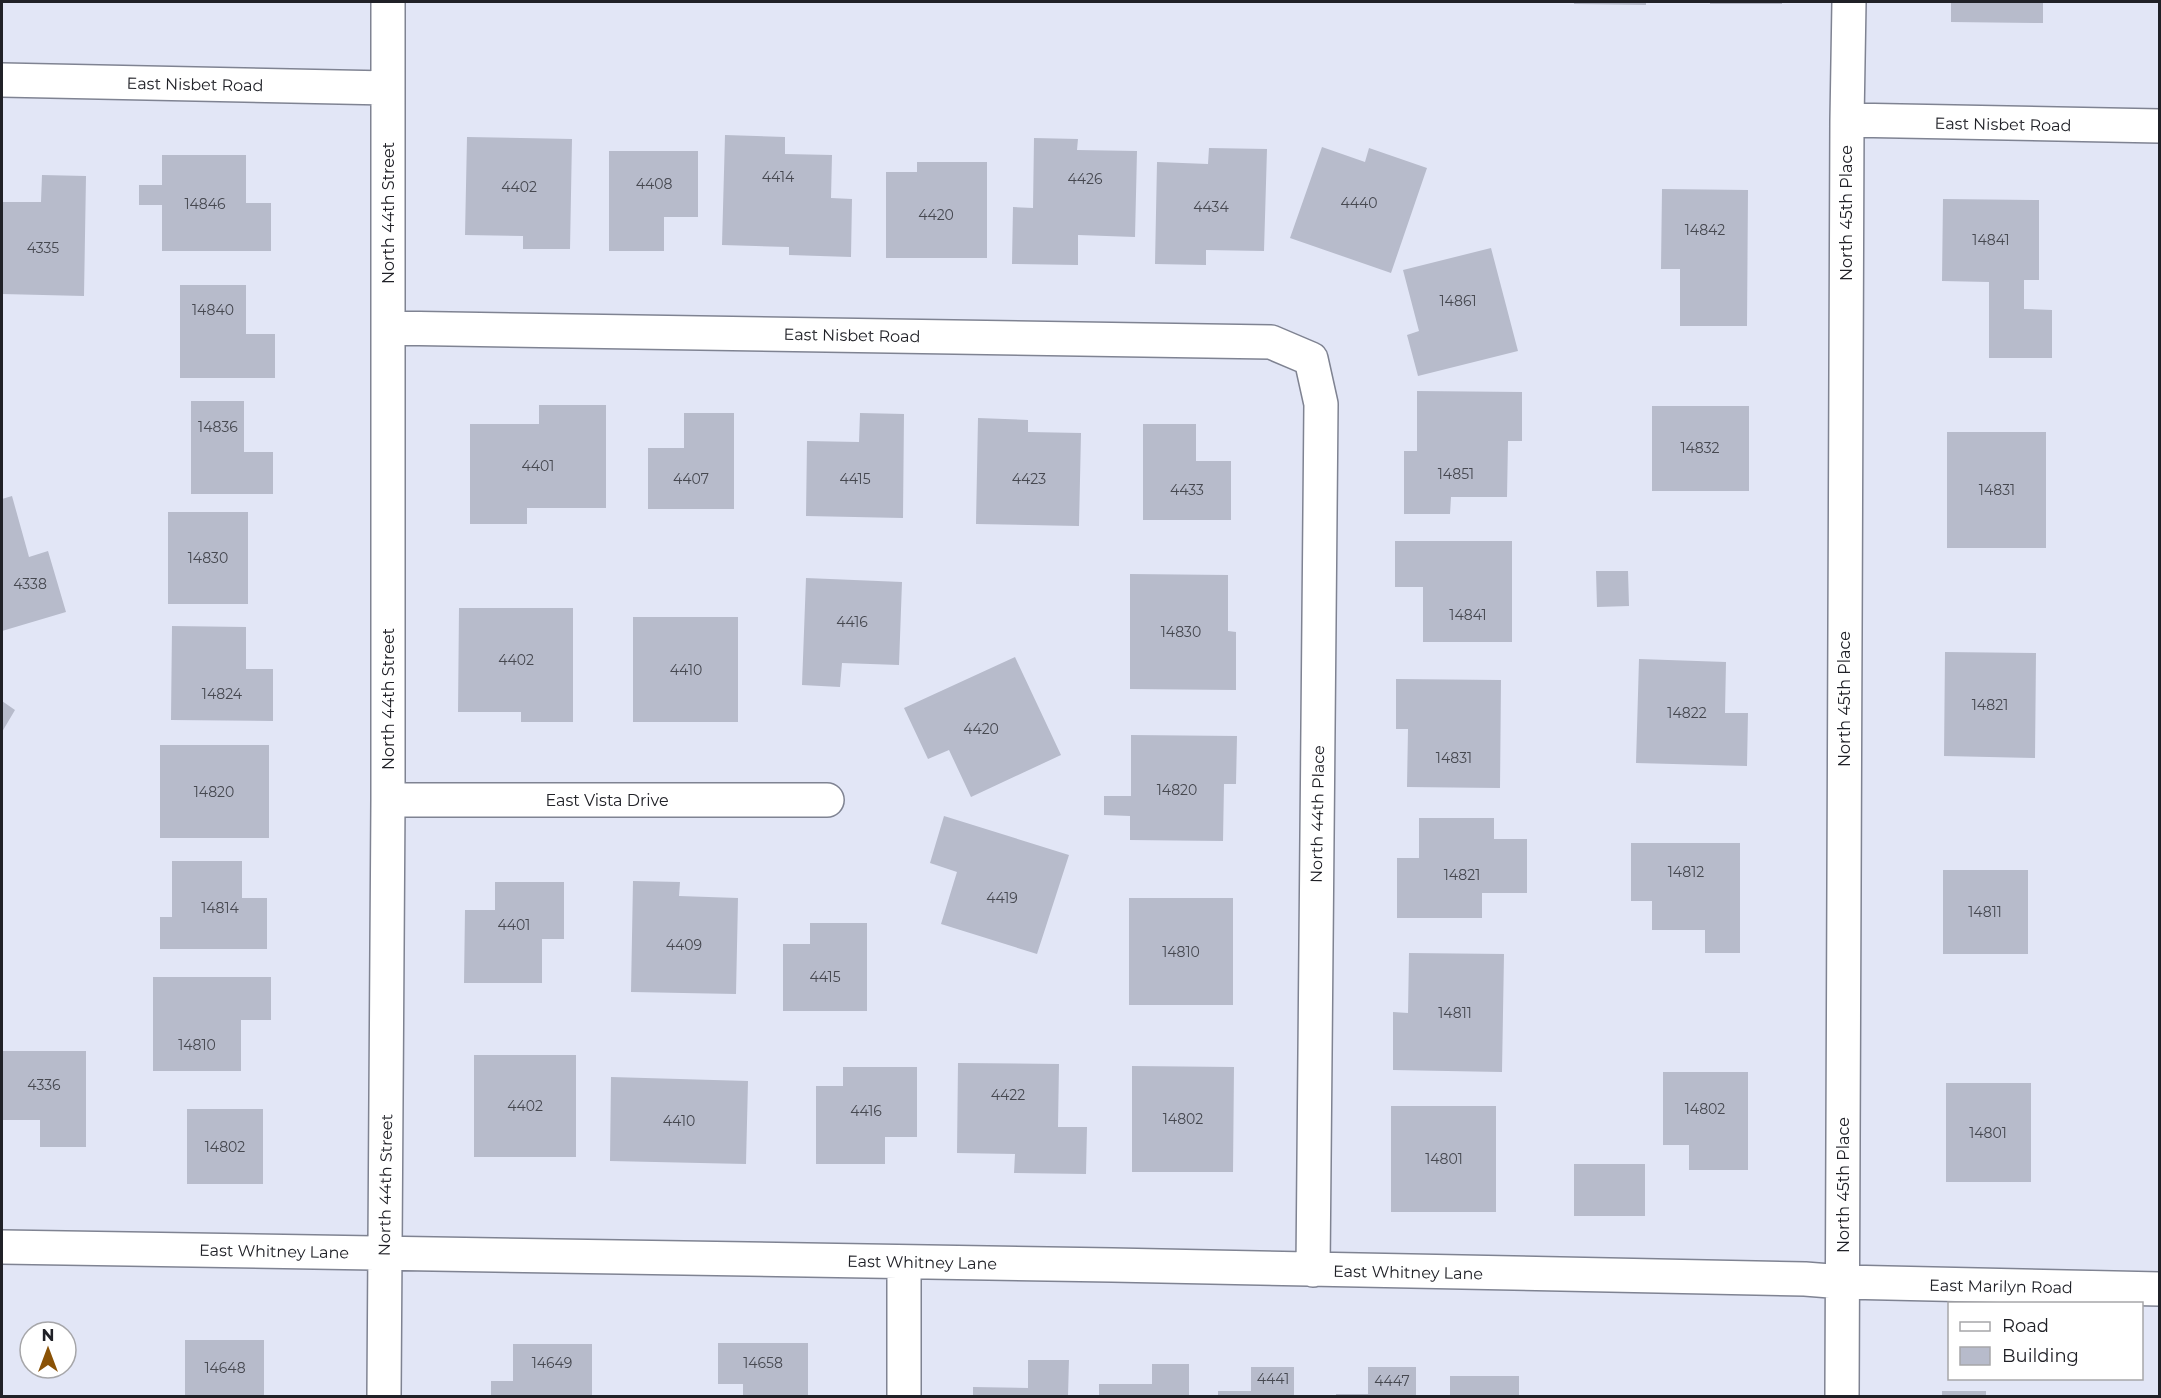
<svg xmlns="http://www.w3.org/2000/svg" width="2161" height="1398" font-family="Montserrat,sans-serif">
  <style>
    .building { fill: #b7bbcb }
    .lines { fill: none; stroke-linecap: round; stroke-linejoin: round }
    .minor-casing { stroke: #7f8392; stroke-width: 36 }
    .minor { stroke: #fff; stroke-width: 33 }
    .labels { text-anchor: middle; stroke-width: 4.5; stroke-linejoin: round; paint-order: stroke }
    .number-label { font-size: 14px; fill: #464850 }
    .street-label { font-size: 16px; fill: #202127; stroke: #fff }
  </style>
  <rect width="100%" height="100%" fill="#e2e6f6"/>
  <path class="building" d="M1574 2H1646V5L1574 4Z
    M1710 2H1782V4H1710Z
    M1951 2H2043V23L1951 22Z
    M725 135 785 137V154L832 155 831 198 852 199 851 257 789 255V247L722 245Z
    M467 137 572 139 570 249H523V236L465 235Z
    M1034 138 1078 139 1077 150 1137 151 1135 237 1078 235V265L1012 264 1013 207 1033 208Z
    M1322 147 1365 162 1369 148 1427 168 1391 273 1290 238Z
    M1209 148 1267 149 1264 251 1206 250V265L1155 264 1157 162 1208 164Z
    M609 151H698V217H664V251H609Z
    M162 155H246V203H271V251H162V205H139V185H162Z
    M917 162H987V258H886V172H917Z
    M42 175 86 176 84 296 2 294V202H41Z
    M1662 189 1748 190 1747 326H1680V269H1661Z
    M1943 199 2039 200V280H2024V309L2052 310V358H1989V282L1942 281Z
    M1491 248 1518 351 1418 376 1407 335 1419 331 1403 270Z
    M180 285H246V334H275V378H180Z
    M1417 391 1522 392V441H1508L1507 497H1451L1450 514H1404V451H1417Z
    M191 401H244V452H273V494H191Z
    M539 405H606V508H527V524H470V424H539Z
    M1652 406H1749V491H1652Z
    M684 413H734V509H648V448H684Z
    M860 413 904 414 903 518 806 516 807 441 859 442Z
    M978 418 1028 420V432L1081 433 1079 526 976 524Z
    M1143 424H1196V461H1231V520H1143Z
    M1947 432H2046V548H1947Z
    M12 496 29 557 48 551 66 612 2 631V499Z
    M168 512H248V604H168Z
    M1395 541H1512V642H1423V587H1395Z
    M1596 571H1628L1629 606 1597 607Z
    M1130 574 1228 575V631L1236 632V690L1130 689Z
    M806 578 902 582 899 665 842 663 840 687 802 685Z
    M459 608H573V722H521V712H458Z
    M633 617H738V722H633Z
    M172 626 246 627V669H273V721L171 720Z
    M1945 652 2036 653 2035 758 1944 756Z
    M1015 657 1061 755 971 797 949 750 928 759 904 708Z
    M1639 659 1726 662 1725 713H1748L1747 766 1636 763Z
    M1396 679 1501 680 1500 788 1407 787 1408 729H1396Z
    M2 701 15 710 2 732Z
    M1131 735 1237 736 1236 784H1224L1223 841 1130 840V816L1104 815V796H1131Z
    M160 745H269V838H160Z
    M944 816 1069 855 1037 954 941 924 957 872 930 863Z
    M1419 818H1494V839H1527V893H1482V918H1397V858H1419Z
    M1631 843H1740V953H1705V930H1652V901H1631Z
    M172 861H242V898H267V949H160V917H172Z
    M1943 870H2028V954H1943Z
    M633 881 680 882 679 896 738 898 736 994 631 992Z
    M495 882H564V939H542V983H464L465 910H495Z
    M1129 898H1233V1005H1129Z
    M810 923H867V1011H783V944H810Z
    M1409 953 1504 954 1502 1072 1393 1070V1012L1408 1013Z
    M153 977H271V1020H241V1071H153Z
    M2 1051H86V1147H40V1120H2Z
    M474 1055H576V1157H474Z
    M958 1063 1059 1064 1058 1127H1087L1086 1174 1014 1173 1015 1154 957 1153Z
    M1132 1066 1234 1067 1233 1172H1132Z
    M843 1067H917V1137H885V1164H816V1086H843Z
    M1663 1072H1748V1170H1689V1145H1663Z
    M611 1077 748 1081 746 1164 610 1161Z
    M1946 1083H2031V1182H1946Z
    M1391 1106H1496V1212H1391Z
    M187 1109H263V1184H187Z
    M1574 1164H1645V1216H1574Z
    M185 1340H264V1396H185Z
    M718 1343H808V1396H743V1384H718Z
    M513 1344H592V1396H491V1381H513Z
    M1028 1360H1069L1068 1396H973V1387L1028 1388Z
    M1152 1364H1189V1396H1099V1384H1152Z
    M1251 1367H1294V1396H1218V1391H1251Z
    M1368 1367H1416V1396H1336V1394H1368Z
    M1450 1376H1519V1396H1450Z
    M1942 1391H1986V1396H1942Z"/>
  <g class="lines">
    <g class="minor-casing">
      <path id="minor" d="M2 80 388 88
        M1847 120 2160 126
        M389 328 1271 342 1311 359 1321 404 1313 1270
        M388 800H827
        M2 1247 1112 1265 1805 1279 1843 1282 2160 1289
        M904 1262V1396
        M384 1396 388 800V2
        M1842 1396 1847 120 1849 2"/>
    </g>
    <use href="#minor" class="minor"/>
  </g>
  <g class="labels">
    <g class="number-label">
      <text x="778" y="182">4414</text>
      <text x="1085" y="184">4426</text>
      <text x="654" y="189">4408</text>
      <text x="519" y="192">4402</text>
      <text x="1359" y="208">4440</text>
      <text x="205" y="209">14846</text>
      <text x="1211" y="212">4434</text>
      <text x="936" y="220">4420</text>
      <text x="1705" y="235">14842</text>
      <text x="1991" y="245">14841</text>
      <text x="43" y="253">4335</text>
      <text x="1458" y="306">14861</text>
      <text x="213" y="315">14840</text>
      <text x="218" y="432">14836</text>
      <text x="1700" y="453">14832</text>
      <text x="538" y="471">4401</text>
      <text x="1456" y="479">14851</text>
      <text x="691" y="484">4407</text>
      <text x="855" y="484">4415</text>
      <text x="1029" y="484">4423</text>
      <text x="1187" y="495">4433</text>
      <text x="1997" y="495">14831</text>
      <text x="208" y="563">14830</text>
      <text x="30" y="589">4338</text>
      <text x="1468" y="620">14841</text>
      <text x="852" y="627">4416</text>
      <text x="1181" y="637">14830</text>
      <text x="516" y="665">4402</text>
      <text x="686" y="675">4410</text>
      <text x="222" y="699">14824</text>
      <text x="1990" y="710">14821</text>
      <text x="1687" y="718">14822</text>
      <text x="981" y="734">4420</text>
      <text x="1454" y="763">14831</text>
      <text x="1177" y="795">14820</text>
      <text x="214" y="797">14820</text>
      <text x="1686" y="877">14812</text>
      <text x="1462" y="880">14821</text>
      <text x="1002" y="903">4419</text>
      <text x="220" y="913">14814</text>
      <text x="1985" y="917">14811</text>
      <text x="514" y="930">4401</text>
      <text x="684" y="950">4409</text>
      <text x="1181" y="957">14810</text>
      <text x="825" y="982">4415</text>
      <text x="1455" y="1018">14811</text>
      <text x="197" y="1050">14810</text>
      <text x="44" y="1090">4336</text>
      <text x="1008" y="1100">4422</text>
      <text x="525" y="1111">4402</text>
      <text x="1705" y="1114">14802</text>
      <text x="866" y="1116">4416</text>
      <text x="1183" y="1124">14802</text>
      <text x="679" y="1126">4410</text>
      <text x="1988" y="1138">14801</text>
      <text x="225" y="1152">14802</text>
      <text x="1444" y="1164">14801</text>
      <text x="552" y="1368">14649</text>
      <text x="763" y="1368">14658</text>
      <text x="225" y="1373">14648</text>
      <text x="1273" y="1384">4441</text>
      <text x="1392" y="1386">4447</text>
    </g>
    <g class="street-label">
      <text transform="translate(195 84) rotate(1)" y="6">East Nisbet Road</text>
      <text transform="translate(2003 124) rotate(1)" y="6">East Nisbet Road</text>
      <text transform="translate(388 213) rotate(-90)" y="6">North 44th Street</text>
      <text transform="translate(1846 213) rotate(-90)" y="6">North 45th Place</text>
      <text transform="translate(852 335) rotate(1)" y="6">East Nisbet Road</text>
      <text transform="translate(388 699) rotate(-90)" y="6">North 44th Street</text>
      <text transform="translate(1844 699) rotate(-90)" y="6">North 45th Place</text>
      <text x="607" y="806">East Vista Drive</text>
      <text transform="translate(1317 814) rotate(-89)" y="6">North 44th Place</text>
      <text transform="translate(385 1185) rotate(-89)" y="6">North 44th Street</text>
      <text transform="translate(1843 1185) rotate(-90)" y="6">North 45th Place</text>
      <text transform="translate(274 1251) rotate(1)" y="6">East Whitney Lane</text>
      <text transform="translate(922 1262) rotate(1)" y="6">East Whitney Lane</text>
      <text transform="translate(1408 1272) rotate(1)" y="6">East Whitney Lane</text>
      <text transform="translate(2001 1286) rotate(1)" y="6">East Marilyn Road</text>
    </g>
  </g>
  <rect width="2161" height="1398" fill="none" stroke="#202127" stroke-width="6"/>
  <rect x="1948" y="1302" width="195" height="78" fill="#ffffff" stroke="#a6a6a9" stroke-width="1.5"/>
  <rect x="1960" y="1322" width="30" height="9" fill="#ffffff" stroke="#a6a6a9" stroke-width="1.5"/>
  <text x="2002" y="1332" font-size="18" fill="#202127">Road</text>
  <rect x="1960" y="1347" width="30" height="18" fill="#b7bbcb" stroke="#a6a6a9" stroke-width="1.5"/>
  <text x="2002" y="1362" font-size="18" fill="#202127">Building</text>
  <g transform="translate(48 1350)"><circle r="28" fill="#ffffff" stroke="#a6a6a9" stroke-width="1.5"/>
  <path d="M0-4.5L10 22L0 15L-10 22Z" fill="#8a5206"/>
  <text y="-9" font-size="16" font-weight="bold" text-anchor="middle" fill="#202127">N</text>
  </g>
</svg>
